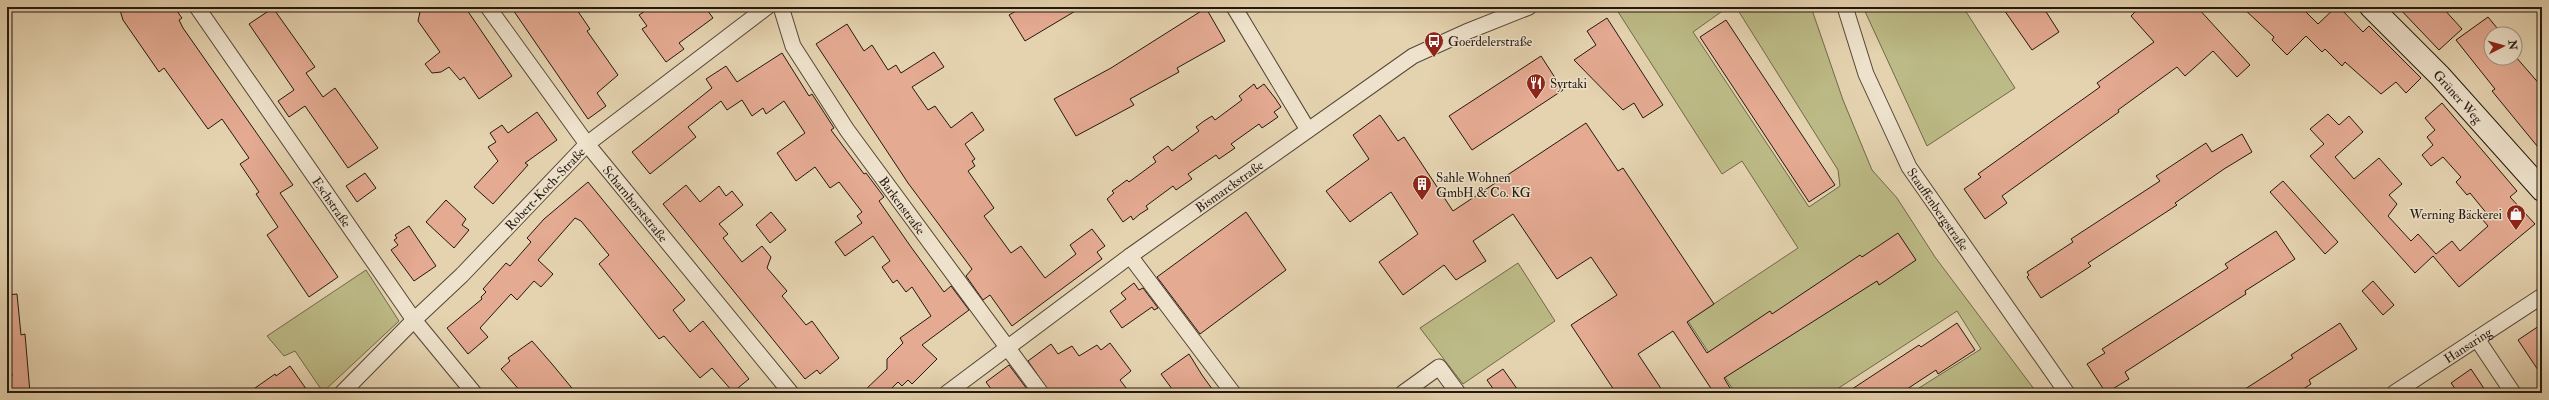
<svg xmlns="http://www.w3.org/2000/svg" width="2549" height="400" font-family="'IM FELL Double Pica',serif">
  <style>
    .green { fill: #bcba86; stroke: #70694a }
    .building { fill: #e4aa92; stroke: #24180f }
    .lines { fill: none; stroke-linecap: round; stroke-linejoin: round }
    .street-casing { stroke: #544737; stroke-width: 17 }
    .secondary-casing { stroke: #24180f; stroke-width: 24 }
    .street { stroke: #eee2cc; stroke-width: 15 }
    .secondary { stroke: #eee2cc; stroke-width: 22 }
    .labels { text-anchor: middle; stroke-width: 3; stroke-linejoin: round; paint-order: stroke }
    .poi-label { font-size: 13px; fill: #24180f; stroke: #eee2cc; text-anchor: start }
    .street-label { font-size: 13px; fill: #24180f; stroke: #eee2cc }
  </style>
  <rect width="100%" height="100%" fill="#e5d3b0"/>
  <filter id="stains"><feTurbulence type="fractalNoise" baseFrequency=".005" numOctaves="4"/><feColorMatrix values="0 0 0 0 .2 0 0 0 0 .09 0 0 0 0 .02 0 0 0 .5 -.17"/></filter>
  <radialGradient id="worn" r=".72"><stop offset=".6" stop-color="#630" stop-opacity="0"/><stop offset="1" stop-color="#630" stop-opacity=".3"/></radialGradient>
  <path class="green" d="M1615 7H1728L1693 32 1809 207 1840 186 1838 170 1736 7H1811L1843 100 1872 170 1897 198 1935 257 2037 393H1911L1981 349 1957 311 1831 393H1725L1732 388 1688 321 1798 248 1742 161 1722 174Z
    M1863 7H1963L2015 88 1927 146Z
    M1518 263 1555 321 1463 384 1420 328Z
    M366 270 399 321 323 392 295 351 284 356 267 336Z"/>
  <path class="building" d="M119 7H174L182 18 179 20 183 28 293 185 280 193 338 277 309 297 267 235 278 227 256 194 259 192 240 164 249 158 222 119 208 129 164 68 159 72 123 20Z
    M421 7H465L512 76 479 99 464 77 460 80 449 67 441 72 432 73 425 64 440 52 418 21Z
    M511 7H575L590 29 587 31 618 75 597 93 606 106 588 119Z
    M651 7H705L713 18 679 43 684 49 666 62 642 29 647 26 639 15Z
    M1023 7H1082L1025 41 1009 15Z
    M2002 7H2043L2059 32 2032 50Z
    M2140 7H2197L2250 65 2237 77 2213 51 2185 76 2177 67 2118 110 2119 112 2002 196 2007 203 1985 219 1964 189 1981 177 1978 174 2100 87 2097 83 2154 42 2131 16Z
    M2242 7H2301L2318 24 2336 7H2339L2363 32 2369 26 2421 78 2406 93 2396 82 2381 94 2345 62 2342 66 2325 49 2322 52 2306 36 2287 55 2272 40 2274 37Z
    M2398 7H2442L2462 29 2439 50Z
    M273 8 315 67 306 73 323 97 335 88 378 148 348 168 305 106 289 117 278 101 294 90 249 24Z
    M1206 8 1225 41 1177 68 1179 72 1130 99 1134 105 1076 136 1054 99 1111 68Z
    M2488 17 2502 34H2491V58H2515V56L2542 87V152L2492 91 2495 89 2456 40Z
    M1607 18 1663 105 1643 118 1634 103 1623 110 1574 60 1596 45 1587 31Z
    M1726 20 1835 185 1809 202 1700 37Z
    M847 24 864 51 872 45 888 70 896 65 901 73 934 52 944 67 912 87 928 110 935 106 951 128 972 112 984 130 965 144 975 159 972 161 975 166 968 171 994 208 984 216 1011 253 1021 246 1045 278 1076 254 1070 245 1092 229 1105 246 1097 252 1102 259 1012 326 990 295 983 300 966 276 972 269 908 183 816 44Z
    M782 53 809 96 812 94 834 128 831 130 864 174 866 173 884 197 879 201 911 247 944 292 951 286 969 310 922 345 937 359 912 384 908 380 902 386 898 382 887 393H862L887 369V359L903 343 900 338 931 316 912 287 906 292 897 280 893 283 882 267 890 261 873 236 845 256 835 242 862 223 857 216 862 212 839 182 830 188 815 167 796 181 777 153 805 133 784 101 766 114 763 108 752 116 742 100 727 110 721 101 688 127 696 137 650 174 632 152 712 88 706 79 726 66 737 82Z
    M1541 56 1563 90 1472 150 1449 116Z
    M1254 84 1257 89 1264 84 1275 98 1281 107 1274 112 1278 117 1262 128 1259 124 1231 144 1235 148 1219 159 1216 155 1188 174 1192 179 1176 190 1173 186 1146 206 1148 209 1140 214 1133 220 1131 216 1123 222 1107 199 1114 193 1112 191 1127 180 1129 182 1156 162 1153 157 1168 146 1172 151 1199 131 1196 127 1204 121 1212 116 1215 120 1242 100 1239 96Z
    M2442 103 2517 191 2510 197 2535 224 2459 287 2433 256 2415 273 2310 156 2324 144 2310 129 2328 114 2339 125 2349 116 2363 132 2335 157 2354 179 2379 158 2402 184 2389 195 2397 204 2388 216 2411 241 2418 234 2436 254 2452 241 2460 251 2488 226 2482 219 2488 215 2470 193 2467 195 2456 182 2461 177 2443 157 2431 166 2422 155 2433 145 2427 137 2435 130 2425 118Z
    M537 112 557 140 525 163 528 165 493 204 474 187 498 161 488 147 496 142 490 133 502 125 508 133Z
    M1380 115 1398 141 1404 137 1453 211 1586 123 1618 171 1623 168 1714 304 1687 322 1707 353 1770 311 1772 314 1860 255 1862 257 1898 233 1916 260 1879 285 1877 281 1724 378 1730 388 1722 393H1714L1673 331 1638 354 1664 393H1616L1571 325 1617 295 1591 257 1557 279 1513 214 1473 241 1486 261 1456 280 1444 265 1403 295 1379 262 1418 234 1391 192 1350 222 1326 191 1369 159 1353 135Z
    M2242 134 2252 152 2224 169 2175 203 2177 205 2088 263 2091 266 2041 298 2027 277 2029 275 2027 272 2073 242 2071 239 2160 181 2156 176 2206 143 2212 152Z
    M365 173 376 188 357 202 346 186Z
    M2283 181 2338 242 2325 254 2270 192Z
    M588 182 685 300 673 310 690 332 703 321 749 379 733 392 712 368 700 378 664 336 659 339 599 264 609 255 581 221 575 218 538 260 553 274 541 287 534 281 517 300 511 294 480 328 488 337 468 354 447 328 482 299 481 297 486 292 483 289 506 263 510 266 531 242 527 238 544 219Z
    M686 185 700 202 719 186 726 196 732 191 743 205 719 224 728 234 723 238 742 262 762 246 771 257 767 268 787 291 782 296 806 325 812 321 839 358 820 374 817 370 805 379 663 204Z
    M446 200 466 219 462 225 469 230 454 248 426 222Z
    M771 212 786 230 770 243 756 225Z
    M1246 212 1286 270 1200 334 1157 277Z
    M409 226 436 266 414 281 391 250 398 245 394 240 397 238 395 235Z
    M2276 231 2295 259 2245 291 2246 294 2125 372 2129 379 2106 393 2087 364 2105 353 2102 349 2228 268 2225 264Z
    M2373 281 2394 305 2383 315 2362 291Z
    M1134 283 1139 290 1143 288 1158 308 1154 310 1152 307 1122 328 1110 311 1126 299 1121 293Z
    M17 294 21 335 25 334 30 393H7V376H12L9 349H7V295Z
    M1957 323 1975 350 1938 374 1936 370 1901 393H1846L1919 345 1921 347Z
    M2340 323 2357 349 2309 380 2311 384 2297 393H2239L2293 358 2291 355Z
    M2542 324V376L2518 340Z
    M532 341 552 364 576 393H522L501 369 510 361 508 358Z
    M1110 343 1131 371 1120 380 1130 393H1050L1028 361 1051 344 1058 354 1072 346 1079 356 1097 345 1101 350Z
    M1189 354 1202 375 1215 393H1175L1161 374Z
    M1009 365 1030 393H994L986 382Z
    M290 366 309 393H248L275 374 276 376Z
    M1503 369 1520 393H1496L1487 380Z
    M2471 369 2487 393H2458L2451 383Z"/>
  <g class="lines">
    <g class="street-casing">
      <g id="street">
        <path id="s1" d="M197 7 414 320 474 393"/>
        <path id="s2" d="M488 7 587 144 791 393"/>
        <path id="s3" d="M781 7 793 46 847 130 1041 393"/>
        <path d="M1234 7 1308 130"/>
        <path id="s4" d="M1845 7 1866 74 1909 167 2067 393"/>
        <path d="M1130 256 1233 393"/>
        <path d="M2477 339 2513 393"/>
        <path id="s5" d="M342 393 414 320 462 275 587 144 767 7"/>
        <path id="s6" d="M947 393 1130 256 1413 56 1466 32 1529 7"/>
        <path d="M1403 393 1439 367 1458 393"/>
        <path id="s7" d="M2394 393 2542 296"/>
      </g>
    </g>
    <g class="secondary-casing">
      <g id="secondary">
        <path id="s8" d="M2371 7 2440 76 2542 190"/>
      </g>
    </g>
    <use href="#street" class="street"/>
    <use href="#secondary" class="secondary"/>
  </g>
  <defs>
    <g id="bus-pin" transform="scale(1)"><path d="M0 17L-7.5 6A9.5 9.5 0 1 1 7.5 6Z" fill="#8f2418" stroke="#eee2cc"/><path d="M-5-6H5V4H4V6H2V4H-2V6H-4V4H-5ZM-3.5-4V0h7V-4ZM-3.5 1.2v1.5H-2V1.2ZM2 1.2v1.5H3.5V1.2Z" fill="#fff"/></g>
    <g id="restaurant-pin" transform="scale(1)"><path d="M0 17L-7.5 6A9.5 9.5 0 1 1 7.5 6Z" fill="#8f2418" stroke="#eee2cc"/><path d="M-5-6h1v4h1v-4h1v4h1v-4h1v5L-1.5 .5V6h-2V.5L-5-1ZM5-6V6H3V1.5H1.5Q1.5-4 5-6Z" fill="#fff"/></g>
    <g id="building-pin" transform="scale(1)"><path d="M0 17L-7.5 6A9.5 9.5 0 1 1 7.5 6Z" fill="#8f2418" stroke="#eee2cc"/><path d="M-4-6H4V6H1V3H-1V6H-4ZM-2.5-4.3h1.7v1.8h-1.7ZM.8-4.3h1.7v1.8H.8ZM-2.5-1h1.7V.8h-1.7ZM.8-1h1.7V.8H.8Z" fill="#fff"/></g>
    <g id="shop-pin" transform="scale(1)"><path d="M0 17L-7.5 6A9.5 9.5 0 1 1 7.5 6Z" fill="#8f2418" stroke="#eee2cc"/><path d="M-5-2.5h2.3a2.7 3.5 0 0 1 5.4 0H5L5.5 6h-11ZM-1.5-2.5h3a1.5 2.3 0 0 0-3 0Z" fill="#fff"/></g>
  </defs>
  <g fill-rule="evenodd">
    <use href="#bus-pin" x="1434" y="41"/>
    <use href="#restaurant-pin" x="1536" y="83"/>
    <use href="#building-pin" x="1422" y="184"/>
    <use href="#shop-pin" x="2516" y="214"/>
  </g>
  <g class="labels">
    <g class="poi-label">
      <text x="1448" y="46">Goerdelerstraße</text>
      <text x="1550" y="88">Syrtaki</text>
      <text x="1436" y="182">Sahle Wohnen<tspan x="1436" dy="15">GmbH &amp; Co. KG</tspan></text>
      <text x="2502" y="219" text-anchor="end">Werning Bäckerei</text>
    </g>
    <g class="street-label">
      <text dy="5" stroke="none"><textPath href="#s8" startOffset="125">Grüner Weg</textPath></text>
      <text dy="5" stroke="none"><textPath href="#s6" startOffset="350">Bismarckstraße</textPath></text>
      <text dy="5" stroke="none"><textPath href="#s5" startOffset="288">Robert-Koch-Straße</textPath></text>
      <text dy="5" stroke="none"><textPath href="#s1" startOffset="237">Eschstraße</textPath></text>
      <text dy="5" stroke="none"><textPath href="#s2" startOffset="246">Scharnhorststraße</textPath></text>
      <text dy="5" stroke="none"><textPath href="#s3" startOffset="234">Barkenstraße</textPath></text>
      <text dy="5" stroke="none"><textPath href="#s4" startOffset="224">Stauffenbergstraße</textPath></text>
      <text dy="5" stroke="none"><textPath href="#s7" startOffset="88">Hansaring</textPath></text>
    </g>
  </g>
  <rect width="2549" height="400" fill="none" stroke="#e5d3b0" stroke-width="24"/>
  <rect x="8" y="8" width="2533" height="384" fill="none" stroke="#24180f" stroke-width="2"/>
  <rect x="12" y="12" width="2525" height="376" fill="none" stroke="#24180f"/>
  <g transform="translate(2503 46) rotate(84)"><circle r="19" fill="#eee2cc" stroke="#9d9180"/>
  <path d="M0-3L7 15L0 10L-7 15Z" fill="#8f2418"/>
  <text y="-6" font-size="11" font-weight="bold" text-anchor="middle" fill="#24180f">N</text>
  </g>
  <rect width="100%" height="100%" filter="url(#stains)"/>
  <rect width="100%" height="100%" fill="url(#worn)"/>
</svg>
